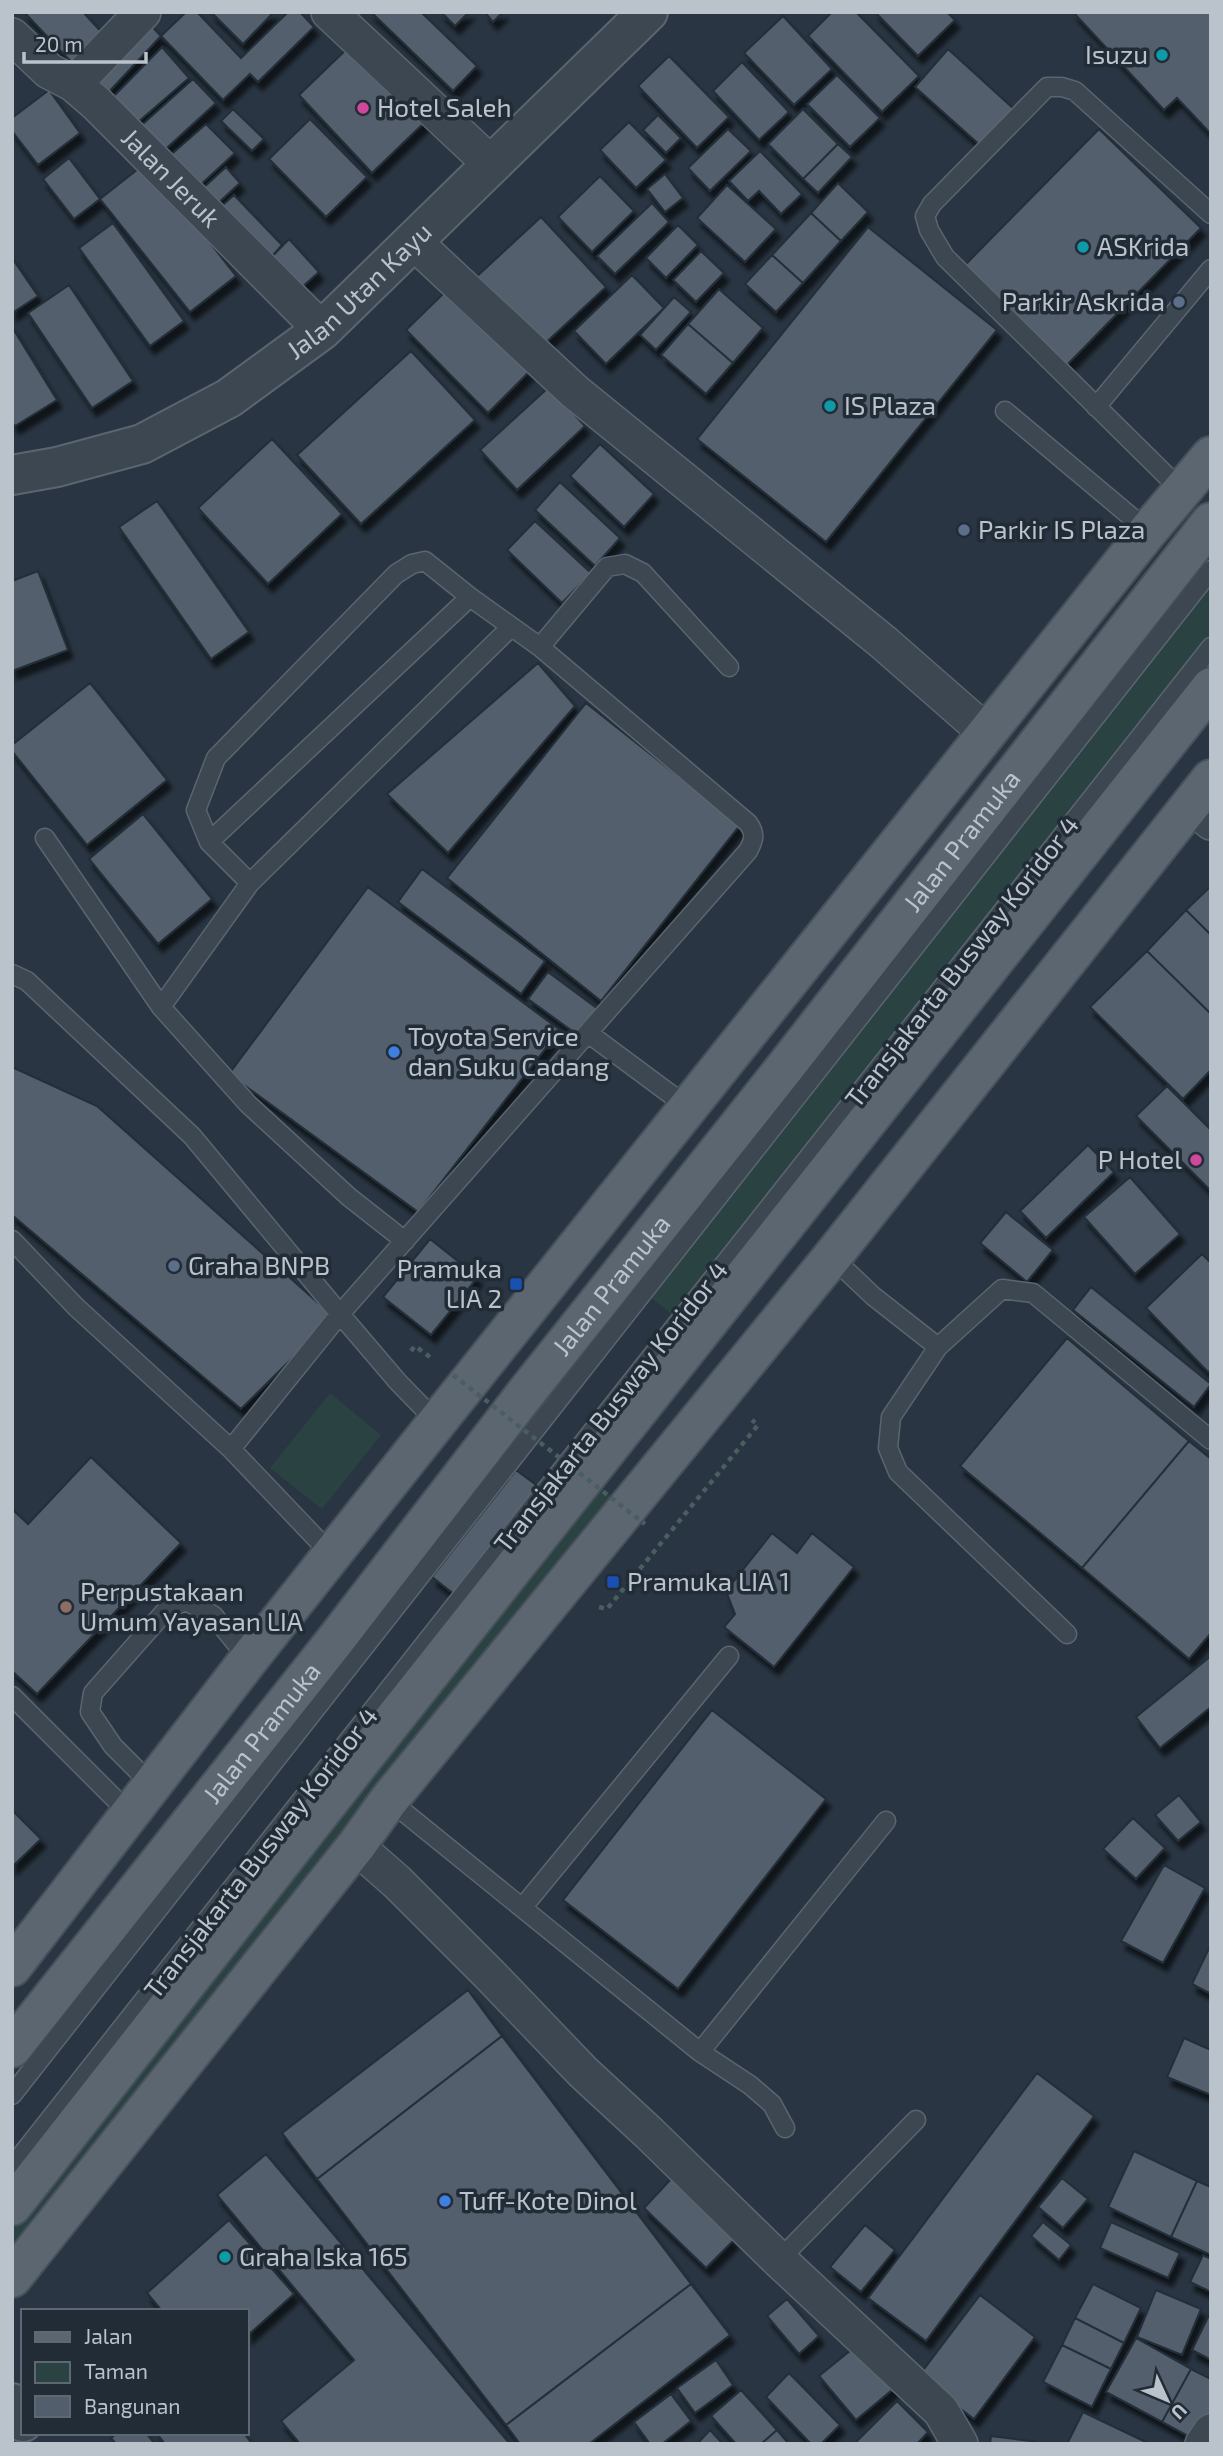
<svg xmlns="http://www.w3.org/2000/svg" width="1223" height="2456" font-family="'Exo 2',sans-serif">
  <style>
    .green { fill: #2b4243 }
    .building { fill: #525e6c; stroke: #242e39; stroke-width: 2; filter: url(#shadow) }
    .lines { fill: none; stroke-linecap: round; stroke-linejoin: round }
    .service-casing { stroke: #5b656f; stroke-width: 21 }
    .minor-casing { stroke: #5b656f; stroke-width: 38 }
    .tertiary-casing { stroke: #5b656f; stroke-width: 42 }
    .primary-casing { stroke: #47505b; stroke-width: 42 }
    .path { stroke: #495e5f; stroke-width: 4.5; stroke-dasharray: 5 5; stroke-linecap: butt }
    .service { stroke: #3d4752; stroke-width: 18 }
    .minor { stroke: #3d4752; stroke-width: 35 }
    .tertiary { stroke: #3d4752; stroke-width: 38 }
    .primary { stroke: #5b6671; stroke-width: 38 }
    .path-bridge { stroke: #495e5f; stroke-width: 4.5; stroke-dasharray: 5 5; stroke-linecap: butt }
    .culture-dot { fill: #0f9aa8; stroke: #212c37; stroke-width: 2.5 }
    .hotel-dot { fill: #d1479c; stroke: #212c37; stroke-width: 2.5 }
    .service-dot { fill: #5c6f8a; stroke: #212c37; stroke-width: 2.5 }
    .shop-dot { fill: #3f7fe0; stroke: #212c37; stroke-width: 2.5 }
    .transit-dot { fill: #1a4fb4; stroke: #212c37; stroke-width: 2.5 }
    .education-dot { fill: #8d6e63; stroke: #212c37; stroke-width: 2.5 }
    .labels { text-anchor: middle; stroke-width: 7; stroke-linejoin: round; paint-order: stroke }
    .poi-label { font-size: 26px; fill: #bac2cb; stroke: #212c37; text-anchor: start }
    .street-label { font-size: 26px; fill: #bac2cb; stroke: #212c37 }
  </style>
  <defs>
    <filter id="shadow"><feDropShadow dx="4.5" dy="8" stdDeviation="2" flood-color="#0009"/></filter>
  </defs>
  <rect width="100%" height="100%" fill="#293542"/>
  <path class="green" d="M1211 570V647L680 1320 643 1292Z
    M330 1393 381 1435 322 1509 270 1468Z
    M586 1477 628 1508 12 2278V2206Z"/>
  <path class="building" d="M24 12H83L107 38 76 67Z
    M186 12H197L241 58 288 12H300L314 27 258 82 250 74 223 100 161 36Z
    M211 12H274L243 44Z
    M371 12H421L477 66 453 91Z
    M441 12H469L455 26Z
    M485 12H503L493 22Z
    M832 12H856L919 76 882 112 808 36Z
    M875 12H947L955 20 918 56Z
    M1073 12H1211V134L1177 98 1164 110Z
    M142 16 161 36 106 95 85 75Z
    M783 16 832 69 794 105 744 53Z
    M353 43 427 120 372 173 299 95Z
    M162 47 189 78 137 123 111 99Z
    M948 49 1015 110 982 147 915 87Z
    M669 56 729 117 697 148 638 86Z
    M742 62 789 112 759 140 713 91Z
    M837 75 880 118 850 147 807 104Z
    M193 79 216 103 158 156 135 131Z
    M49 90 80 133 38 165 12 131V118Z
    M233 109 264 139 252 151 221 121Z
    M803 109 838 144 803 179 768 144Z
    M658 115 681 138 666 153 643 130Z
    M310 119 367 177 326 217 269 159Z
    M629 122 666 160 636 188 600 150Z
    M206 124 235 153 197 188 166 159Z
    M728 129 751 151 710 191 688 168Z
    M1099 129 1201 228 1066 366 964 266Z
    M838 144 852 157 818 193 803 179Z
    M760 151 802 194 781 214 759 191 748 201 729 181Z
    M69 158 100 199 74 219 43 179Z
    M147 162 236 276 190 312 100 199Z
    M226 167 240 183 216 205 202 189Z
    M665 174 683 198 665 212 647 189Z
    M600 176 634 211 592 252 558 217Z
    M838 183 868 212 841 241 811 213Z
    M727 185 776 229 745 262 697 218Z
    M234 195 282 245 266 263 216 211Z
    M652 203 669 222 615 274 597 256Z
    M811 213 841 241 803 283 772 255Z
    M541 217 606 287 540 348 474 279Z
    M113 223 184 321 150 346 79 248Z
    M678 225 698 245 666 278 646 258Z
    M868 227 997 330 826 542 697 439Z
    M289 239 319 272 291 297 266 263Z
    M701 251 724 273 696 302 673 280Z
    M772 255 803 283 776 312 745 284Z
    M12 258 38 296 12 313Z
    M632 275 664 308 606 364 574 331Z
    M69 285 133 381 92 408 28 313Z
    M719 289 763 328 733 363 688 324Z
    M447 290 529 372 488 413 406 330Z
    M674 297 691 312 656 350 640 335Z
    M688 324 733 363 706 394 661 355Z
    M12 327 57 400 15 426 12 422Z
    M411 351 475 420 361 524 297 455Z
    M549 387 585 426 517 490 480 450Z
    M272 439 342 514 268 584 198 508Z
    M600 444 654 494 624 527 570 476Z
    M560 482 620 538 595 566 535 510Z
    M157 501 249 632 211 659 119 527Z
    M535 521 591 573 562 603 507 550Z
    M38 571 68 650 12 671V581Z
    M538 663 575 706 448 853 387 794Z
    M90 683 167 780 87 845 12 751V745Z
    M586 703 740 825 601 1001 447 878Z
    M143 814 212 899 158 944 89 859Z
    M422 869 545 961 521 994 398 902Z
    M1211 886V935L1186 910Z
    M368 887 560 1030 418 1212 229 1074Z
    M1186 910 1211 935V1014L1147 951Z
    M1147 951 1211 1014V1070L1183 1099 1090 1007Z
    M548 972 598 1009 579 1036 528 999Z
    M12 1067 97 1106 334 1317 241 1409 12 1215Z
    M1167 1086 1211 1130V1191L1136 1116Z
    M1088 1145 1114 1172 1046 1238 1020 1211Z
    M1130 1177 1180 1234 1135 1274 1084 1217Z
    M1006 1212 1053 1250 1027 1282 980 1243Z
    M430 1239 478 1277 431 1335 383 1297Z
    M1202 1254 1211 1263V1370L1208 1372 1146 1308Z
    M1091 1287 1211 1384 1194 1407 1073 1310Z
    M1067 1338 1189 1441 1082 1568 960 1466Z
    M1189 1441 1211 1459V1633L1189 1659 1082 1568Z
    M91 1457 181 1543 37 1694 12 1671V1509L28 1524Z
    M516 1470 539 1487 454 1594 432 1577Z
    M772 1533 797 1553 812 1533 854 1567 774 1667 724 1627 735 1614 726 1591Z
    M1211 1656V1707L1160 1748 1136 1717Z
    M712 1710 826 1799 678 1989 563 1900Z
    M1179 1795 1201 1822 1178 1841 1155 1815Z
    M12 1810 41 1839 12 1867Z
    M1133 1818 1165 1848 1136 1879 1103 1849Z
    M1164 1865 1205 1888 1163 1963 1121 1941Z
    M1211 1944V1994L1192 1984Z
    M468 1990 502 2036 317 2179 282 2133Z
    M502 2036 691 2284 506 2425 317 2179Z
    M1184 2038 1211 2050V2095L1167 2077Z
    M1037 2073 1094 2116 926 2341 868 2298Z
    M1134 2151 1197 2181 1171 2237 1108 2207Z
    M266 2154 510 2444H300L281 2421 354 2360 217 2195Z
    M1062 2178 1088 2199 1063 2228 1038 2207Z
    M671 2179 734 2240 706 2268 644 2208Z
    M1197 2181 1211 2187V2255L1171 2237Z
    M229 2220 294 2294 247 2336V2311H162L147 2293Z
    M1043 2222 1071 2245 1059 2260 1031 2236Z
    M1111 2222 1180 2253 1168 2278 1100 2248Z
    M865 2225 895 2250 861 2292 830 2267Z
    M1203 2255 1211 2259V2292L1190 2282Z
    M691 2284 730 2335 589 2444H520L506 2425Z
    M1093 2284 1141 2308 1124 2343 1075 2318Z
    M1156 2290 1201 2309 1182 2355 1137 2337Z
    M980 2295 1035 2337 974 2419 918 2377Z
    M787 2299 819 2336 799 2354 767 2316Z
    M1211 2311V2360L1192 2350Z
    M1075 2318 1124 2343 1111 2369 1062 2345Z
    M1136 2338 1191 2369 1162 2422 1106 2392Z
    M862 2341 898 2385 856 2420 819 2376Z
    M1062 2345 1111 2369 1092 2407 1043 2382Z
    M716 2360 733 2385 695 2413 677 2388Z
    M1191 2369 1211 2379V2416L1197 2441 1162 2422Z
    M789 2373 840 2425 821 2444H811L766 2397Z
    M741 2390 777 2430 761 2444H736L711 2416Z
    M671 2394 691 2421 662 2444H650L634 2422Z
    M897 2401 928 2432 917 2444H854Z
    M1083 2412 1150 2444H1067Z
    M710 2430 723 2444H697Z
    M777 2430 789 2444H761Z
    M117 2433H146L155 2444H116L111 2438Z
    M156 2433H244L252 2444H165Z
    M991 2436 1038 2442V2444H990Z"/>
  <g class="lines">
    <g class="service-casing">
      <path id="service" d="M1096 407 1211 269
        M1005 411 1148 531
        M1182 491 945 257 929 230 925 216 932 204 1047 87H1062L1075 91 1211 214
        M540 647 607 567 625 564 643 573 729 667
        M45 838 161 1007 248 1104 349 1197 405 1241
        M209 842 470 597
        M250 883 510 628
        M12 974 27 981 192 1136 340 1314 398 1382 437 1422
        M161 1007 250 883 209 842 196 810 216 758 396 574 412 564 425 561 470 597 540 647 748 823C756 834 754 840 748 851L340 1314 231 1449
        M588 1033 689 1108
        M12 1240 76 1307 231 1449 332 1555
        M832 1257 873 1296 938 1347 1002 1289 1033 1293 1211 1440
        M938 1347 891 1417 888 1448 898 1472 1067 1634
        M12 1696 131 1815
        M153 1786 113 1746 90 1712 93 1693 168 1608 186 1601 213 1615 249 1659
        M389 1800 700 2052 750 2085 772 2104 785 2128
        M522 1908 729 1656
        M700 2052 886 1821
        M12 2095 1211 570
        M12 2167 1211 647
        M779 2260 916 2120"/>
    </g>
    <g class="minor-casing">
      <g id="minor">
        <path d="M329 12 492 165"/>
        <path id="s1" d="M12 36 49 71 74 84 96 103 322 330"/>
        <path d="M74 84 143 12"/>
        <path d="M413 241 574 391 883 642 988 734"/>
        <path d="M1191 804 1211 822"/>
        <path d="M356 1846 397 1882 490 1975 583 2072 649 2133 779 2260 941 2411 960 2444"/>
        <path d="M1203 2444 1211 2432"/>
      </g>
    </g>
    <g class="tertiary-casing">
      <g id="tertiary">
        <path id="s2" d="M12 475 57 467 142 444 229 398 322 330 648 12"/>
        <path d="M12 2403 23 2422"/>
      </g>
    </g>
    <g class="primary-casing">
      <g id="primary">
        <path d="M12 1967 249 1659 437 1422 1148 531 1211 456"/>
        <path id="s3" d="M12 2048 334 1642 522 1398 783 1070 1211 522"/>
        <path d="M12 2206 367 1753 1211 687"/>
        <path d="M12 2278 356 1846 389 1800 832 1257 1211 779"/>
      </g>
    </g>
    <path class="path" d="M411 1351 415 1346 434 1360
      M599 1607 607 1609 758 1425 752 1420"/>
    <use href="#service" class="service"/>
    <use href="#minor" class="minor"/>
    <use href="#tertiary" class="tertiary"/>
    <use href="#primary" class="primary"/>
    <path class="path-bridge" d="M453 1375 645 1524"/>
  </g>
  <g class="culture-dot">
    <circle cx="1162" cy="55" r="7"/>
    <circle cx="1083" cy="247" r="7"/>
    <circle cx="830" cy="406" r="7"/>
    <circle cx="225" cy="2257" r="7"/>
  </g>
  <g class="hotel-dot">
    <circle cx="363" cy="108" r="7"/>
    <circle cx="1196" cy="1160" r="7"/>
  </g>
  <g class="service-dot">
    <circle cx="1179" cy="302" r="7"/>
    <circle cx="964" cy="530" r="7"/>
    <circle cx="174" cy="1266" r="7"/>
  </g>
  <g class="shop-dot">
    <circle cx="394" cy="1052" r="7"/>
    <circle cx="445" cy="2201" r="7"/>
  </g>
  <g class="transit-dot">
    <rect x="509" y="1277" width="14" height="14" rx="3.5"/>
    <rect x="606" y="1575" width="14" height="14" rx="3.5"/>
  </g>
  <circle class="education-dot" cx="66" cy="1607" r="7"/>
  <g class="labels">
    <g class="poi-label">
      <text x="1148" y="64" text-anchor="end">Isuzu</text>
      <text x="377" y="117">Hotel Saleh</text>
      <text x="1097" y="256">ASKrida</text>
      <text x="1165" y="311" text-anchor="end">Parkir Askrida</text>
      <text x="844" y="415">IS Plaza</text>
      <text x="978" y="539">Parkir IS Plaza</text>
      <text x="408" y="1046">Toyota Service<tspan x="408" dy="30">dan Suku Cadang</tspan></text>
      <text x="1182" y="1169" text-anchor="end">P Hotel</text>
      <text x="188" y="1275">Graha BNPB</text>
      <text x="502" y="1278" text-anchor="end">Pramuka<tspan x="502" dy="30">LIA 2</tspan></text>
      <text x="627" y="1591">Pramuka LIA 1</text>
      <text x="80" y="1601">Perpustakaan<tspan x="80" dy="30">Umum Yayasan LIA</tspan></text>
      <text x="459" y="2210">Tuff-Kote Dinol</text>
      <text x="239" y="2266">Graha Iska 165</text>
    </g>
    <g class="street-label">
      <text dy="9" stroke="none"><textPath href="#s1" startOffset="214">Jalan Jeruk</textPath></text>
      <text dy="9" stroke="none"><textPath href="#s2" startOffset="401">Jalan Utan Kayu</textPath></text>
      <text dy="9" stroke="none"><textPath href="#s3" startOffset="1536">Jalan Pramuka</textPath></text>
      <text transform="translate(962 962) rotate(-52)" y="9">Transjakarta Busway Koridor 4</text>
      <text dy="9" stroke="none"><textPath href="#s3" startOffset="970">Jalan Pramuka</textPath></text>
      <text transform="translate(611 1407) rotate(-52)" y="9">Transjakarta Busway Koridor 4</text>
      <text dy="9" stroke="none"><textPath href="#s3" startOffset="402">Jalan Pramuka</textPath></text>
      <text transform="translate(261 1853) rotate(-52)" y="9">Transjakarta Busway Koridor 4</text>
    </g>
  </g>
  <rect width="1223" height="2456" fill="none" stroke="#bac2cb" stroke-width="28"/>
  <rect x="21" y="2309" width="228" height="126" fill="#212c37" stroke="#5e6872" stroke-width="2"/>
  <rect x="35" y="2332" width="35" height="10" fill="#5b6671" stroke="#5e6872" stroke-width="2"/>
  <text x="84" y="2344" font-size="21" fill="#bac2cb">Jalan</text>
  <rect x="35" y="2362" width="35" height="21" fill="#2b4243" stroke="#5e6872" stroke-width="2"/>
  <text x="84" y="2379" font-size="21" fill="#bac2cb">Taman</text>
  <rect x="35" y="2396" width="35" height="21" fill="#525e6c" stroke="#5e6872" stroke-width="2"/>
  <text x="84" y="2414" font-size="21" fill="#bac2cb">Bangunan</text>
  <g transform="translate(1167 2400) rotate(134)" stroke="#212c37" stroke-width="5" paint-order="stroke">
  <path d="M0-5L12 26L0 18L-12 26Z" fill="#bac2cb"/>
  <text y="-10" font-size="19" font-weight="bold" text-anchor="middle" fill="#bac2cb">U</text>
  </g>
  <path d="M24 52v10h122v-10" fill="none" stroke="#bac2cb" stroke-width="3.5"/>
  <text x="35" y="52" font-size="21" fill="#bac2cb" stroke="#212c37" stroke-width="5" paint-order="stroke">20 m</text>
</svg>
